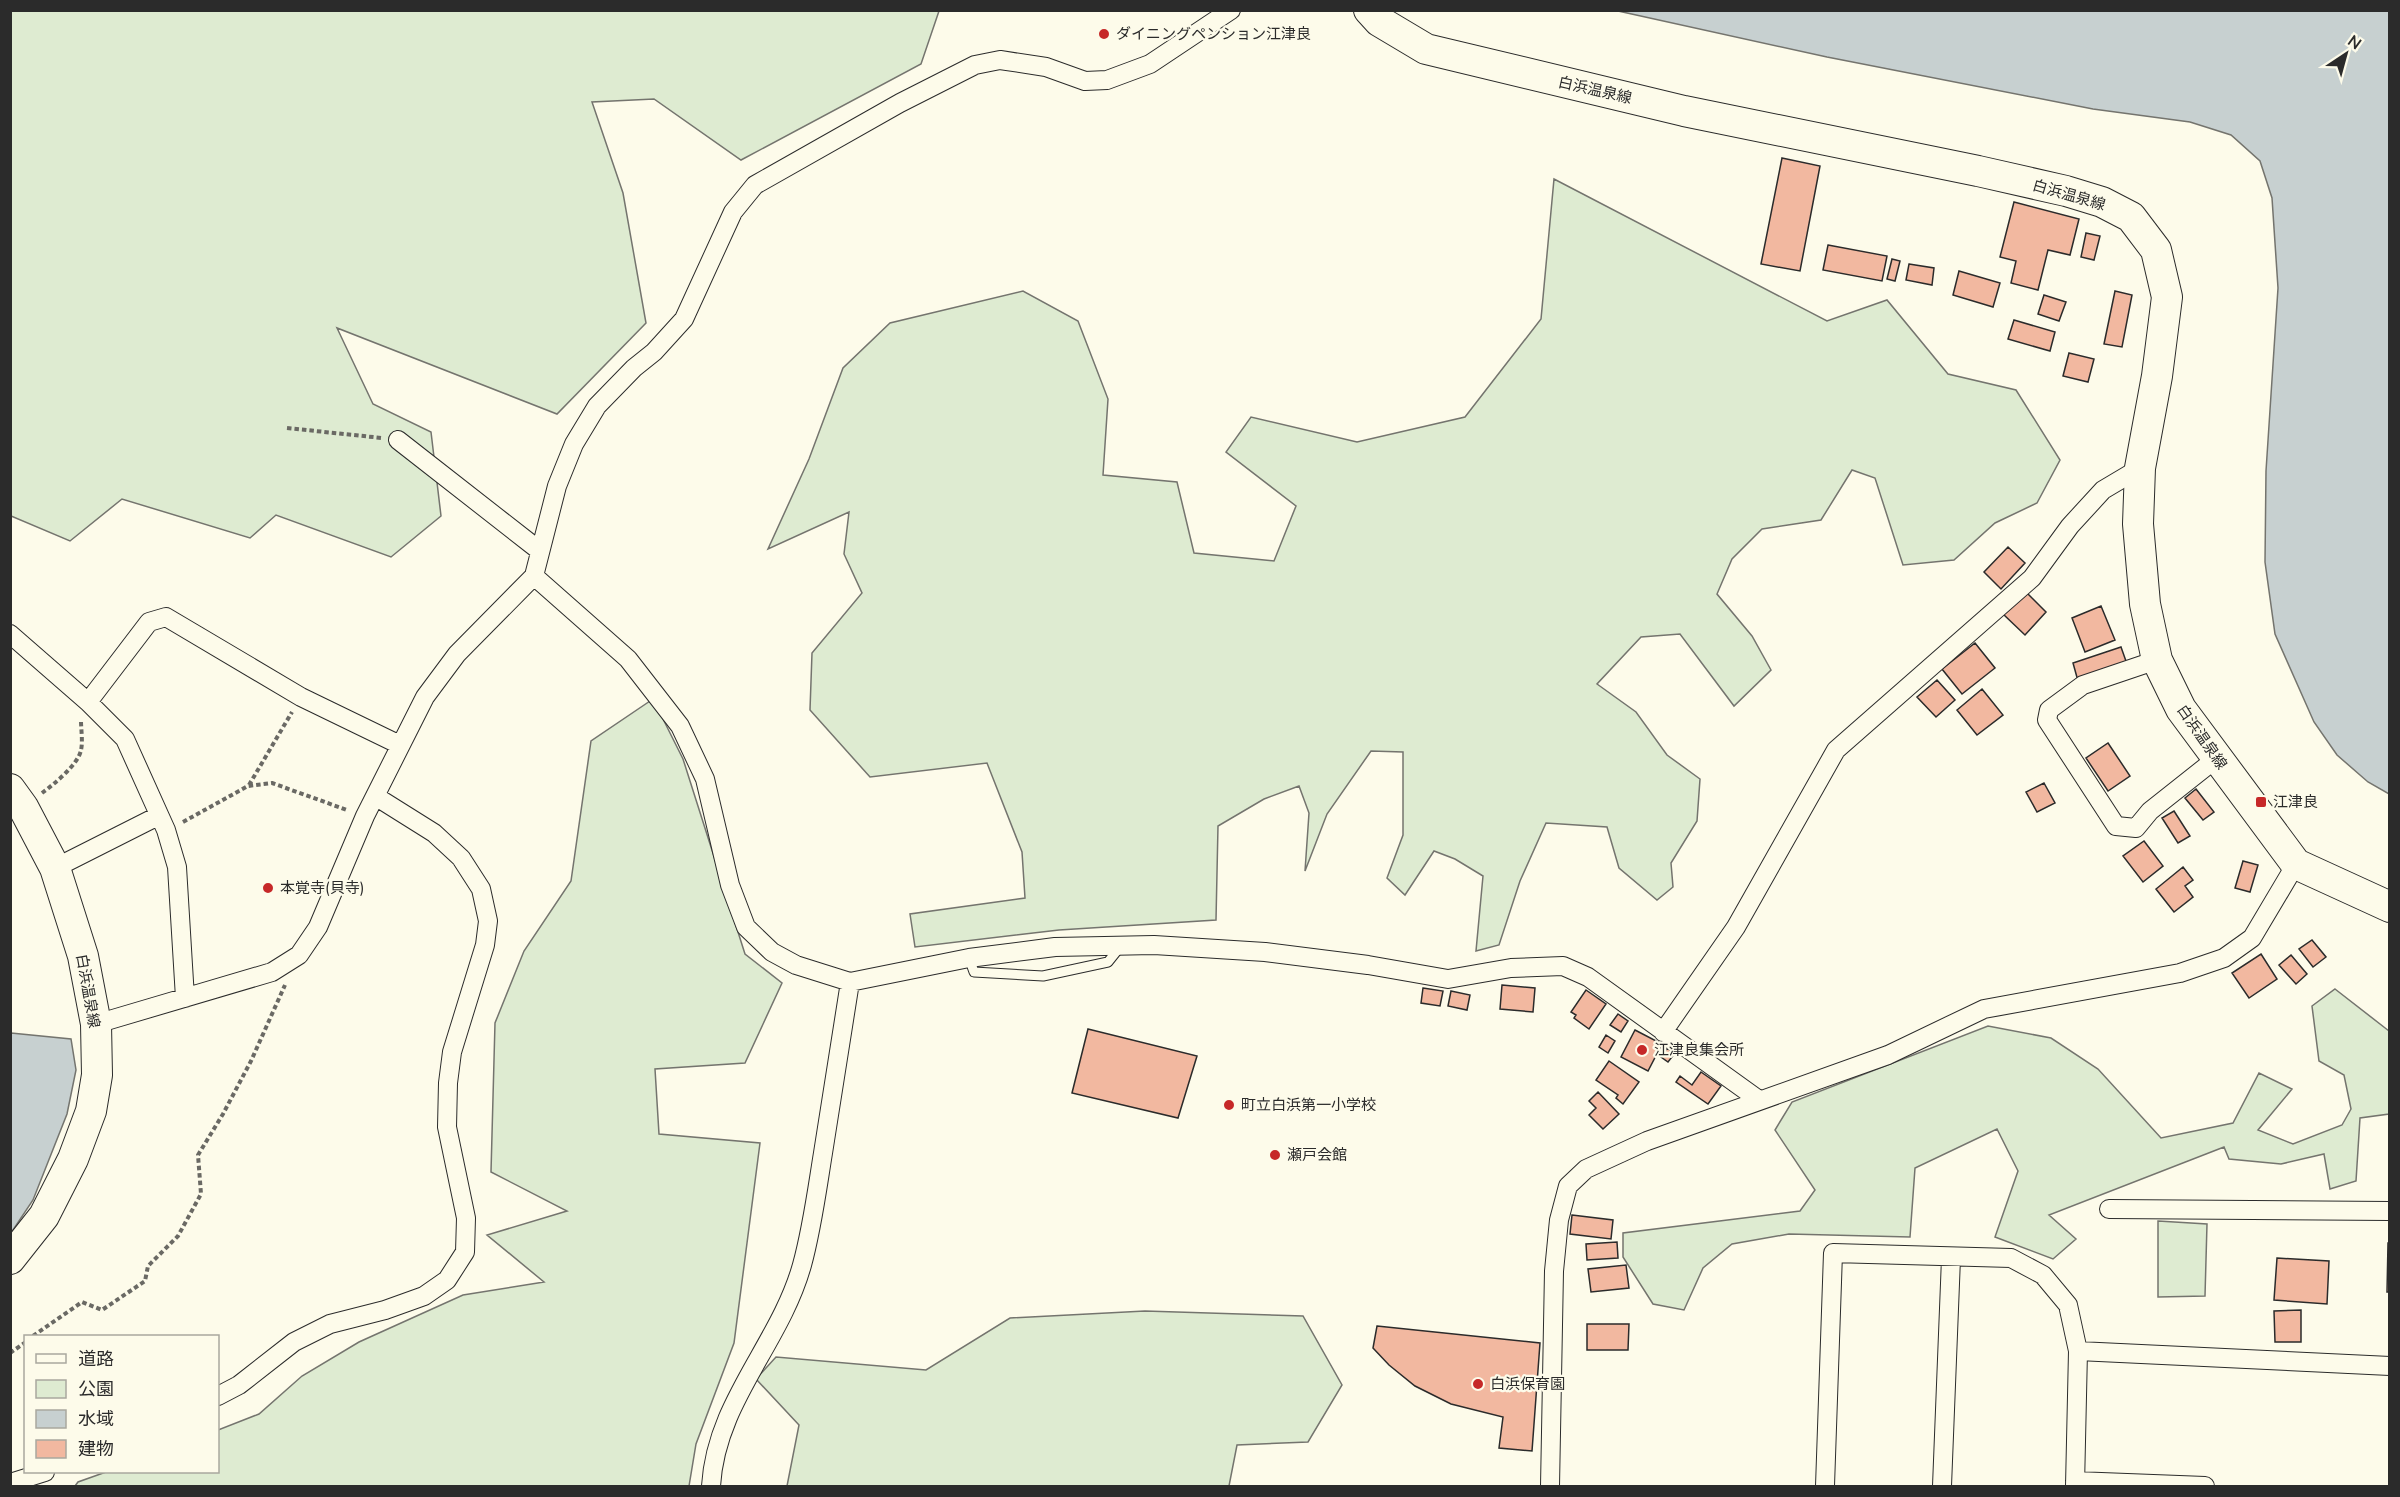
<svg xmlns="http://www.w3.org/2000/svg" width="2400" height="1497" font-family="'Nunito Sans','Noto Sans JP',sans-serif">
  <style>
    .green { fill: #deebd1; stroke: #74746e; stroke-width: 1.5 }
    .water { fill: #c7d0d0; stroke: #74746e; stroke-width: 1.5 }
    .building { fill: #f2b8a0; stroke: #2b2b2b; stroke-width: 1.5 }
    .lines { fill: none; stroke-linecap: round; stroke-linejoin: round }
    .service-casing { stroke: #2b2b2b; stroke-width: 11 }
    .minor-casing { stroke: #2b2b2b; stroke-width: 20 }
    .primary-casing { stroke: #2b2b2b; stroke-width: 32 }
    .path { stroke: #6a6964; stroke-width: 4; stroke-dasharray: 4.5 3; stroke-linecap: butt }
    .service { stroke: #fdfbea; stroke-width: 9 }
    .minor { stroke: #fdfbea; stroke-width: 18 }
    .primary { stroke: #fdfbea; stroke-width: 30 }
    .poi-dot { fill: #c62828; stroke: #fdfbea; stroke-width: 2 }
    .labels { text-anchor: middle; stroke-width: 4.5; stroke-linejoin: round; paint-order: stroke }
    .poi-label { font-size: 15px; fill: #2b2b2b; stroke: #fdfbea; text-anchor: start }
    .street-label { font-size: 15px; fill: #2b2b2b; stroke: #fdfbea }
  </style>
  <rect width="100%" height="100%" fill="#fdfbea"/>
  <path class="green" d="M10 11H939L921 64 741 160 654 99 592 102 623 193 646 323 557 414 337 328 373 404 431 432 441 516 391 557 276 515 250 538 122 499 70 541 11 516Z
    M1554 179 1827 321 1887 300 1948 374 2016 390 2060 460 2037 503 1995 523 1954 560 1903 565 1875 478 1852 470 1821 520 1762 529 1732 559 1717 594 1752 636 1771 670 1734 706 1680 634 1641 637 1597 684 1636 712 1667 755 1700 779 1697 821 1671 863 1673 887 1657 900 1619 868 1607 827 1546 823 1520 881 1499 945 1476 951 1483 876 1455 859 1434 851 1405 895 1387 878 1403 835V752L1371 751 1327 814 1305 871 1309 813 1299 786 1264 799 1218 826 1216 920 1059 930 915 947 910 914 1025 898 1022 852 987 763 870 777 810 710 812 653 862 593 844 554 849 512 768 549 809 459 843 368 890 323 1023 291 1078 321 1108 399 1103 475 1177 482 1194 553 1274 561 1296 506 1226 452 1251 417 1357 442 1465 417 1541 319Z
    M653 699 683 759 745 954 782 983 745 1063 655 1069 659 1134 760 1143 734 1343 696 1444 689 1486H75L78 1482 106 1472H218V1430L259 1414 302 1376 359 1342 463 1295 544 1282 487 1235 567 1211 491 1172 495 1023 524 951 571 881 591 741Z
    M2335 989 2389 1031V1114L2360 1118 2356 1181 2330 1189 2324 1154 2281 1164 2229 1159 2224 1147 2049 1215 2076 1239 2053 1259 1995 1237 2018 1171 1997 1129 1915 1168 1910 1237 1789 1234 1732 1244 1703 1268 1684 1310 1653 1304 1623 1257V1233L1800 1211 1815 1190 1775 1130 1792 1102 1988 1026 2051 1038 2098 1069 2161 1138 2233 1123 2259 1073 2292 1089 2258 1130 2293 1144 2342 1125 2351 1109 2344 1075 2319 1061 2312 1006Z
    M2158 1221 2207 1224 2205 1296 2158 1297Z
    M1145 1311 1303 1316 1342 1385 1308 1442 1237 1445 1229 1486H787L799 1425 756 1379 776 1357 926 1370 1010 1318Z"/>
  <path class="water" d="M1618 11H2389V794L2368 782 2337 755 2314 722 2275 634 2265 562 2266 471 2278 288 2272 198 2260 161 2231 135 2190 122 2093 109 1827 57Z
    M11 1033 71 1039 76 1070 67 1114 33 1200 11 1233Z"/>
  <path class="building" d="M1782 158 1820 166 1800 271 1761 264Z
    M2014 202 2079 219 2070 255 2048 250 2038 290 2011 283 2016 261 2000 257Z
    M2086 233 2100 236 2094 260 2081 257Z
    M1828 245 1887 256 1882 281 1823 270Z
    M1892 259 1900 261 1895 281 1887 279Z
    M1909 264 1934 268 1932 285 1906 280Z
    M1959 271 2000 283 1993 307 1953 295Z
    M2115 291 2132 295 2122 347 2104 344Z
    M2044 295 2066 302 2059 321 2038 314Z
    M2014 320 2055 332 2050 351 2008 339Z
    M2069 353 2094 359 2088 382 2063 376Z
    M2008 547 2025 563 2001 589 1984 572Z
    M2025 591 2046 612 2025 635 2003 614Z
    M2101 606 2115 640 2085 652 2072 618Z
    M1975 643 1995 668 1962 694 1942 669Z
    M2121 647 2127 664 2078 681 2073 663Z
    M1937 680 1955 700 1936 717 1917 697Z
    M1982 689 2003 715 1977 735 1957 710Z
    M2108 743 2130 776 2108 791 2086 758Z
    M2044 783 2055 803 2037 812 2026 792Z
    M2196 789 2214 812 2203 820 2185 798Z
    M2174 811 2190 836 2178 843 2162 818Z
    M2144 841 2163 866 2143 882 2123 856Z
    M2243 861 2258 865 2250 892 2235 888Z
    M2183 867 2193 880 2185 886 2193 897 2174 912 2156 889Z
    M2312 940 2326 957 2313 967 2299 949Z
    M2261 954 2277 979 2249 998 2232 973Z
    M2291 955 2307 974 2296 984 2279 965Z
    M1502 985 1535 988 1533 1012 1500 1009Z
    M1423 988 1443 991 1440 1006 1421 1003Z
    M1586 990 1606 1004 1589 1029 1574 1018 1576 1015 1571 1012Z
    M1451 991 1470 995 1467 1010 1448 1006Z
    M1618 1014 1628 1021 1621 1032 1610 1025Z
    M1088 1029 1197 1056 1178 1118 1072 1093Z
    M1635 1030 1662 1044 1648 1071 1621 1057Z
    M1606 1035 1615 1041 1608 1053 1599 1047Z
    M1667 1048 1675 1053 1668 1062 1661 1057Z
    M1609 1061 1639 1082 1623 1104 1616 1098 1618 1095 1596 1080Z
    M1701 1072 1721 1086 1708 1104 1676 1082 1680 1076 1692 1085Z
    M1598 1092 1619 1114 1603 1129 1589 1115 1596 1108 1589 1101Z
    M1572 1215 1613 1220 1611 1239 1570 1234Z
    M1617 1242 1618 1258 1587 1260 1586 1244Z
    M2388 1243H2390V1292H2387Z
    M2277 1258 2329 1261 2327 1304 2274 1300Z
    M1626 1265 1629 1288 1591 1292 1588 1269Z
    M2301 1310V1342H2275L2274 1311Z
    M1587 1324H1629L1628 1350H1587Z
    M1377 1326 1540 1343 1532 1451 1499 1448 1503 1417 1451 1404 1415 1386 1389 1365 1373 1348Z"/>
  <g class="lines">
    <g class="service-casing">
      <path id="service" d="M969 958 974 972 1043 976 1108 962 1120 947"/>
    </g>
    <g class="minor-casing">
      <path id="minor" d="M398 440 540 551
        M534 576 628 659 680 726 705 779 730 885 746 927 772 952 796 965 850 982 969 958 1055 947 1154 945 1265 952 1368 965 1448 979 1511 968 1563 966 1588 977 1759 1100
        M10 634 88 702 125 739 166 830 177 867 185 998
        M2157 660 2083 685 2049 710 2047 720 2116 826 2136 828 2150 811 2217 758
        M88 702 149 622 166 617 301 697 400 745
        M55 868 158 816
        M96 1024 272 972 299 955 318 927 365 816 425 697 457 654 534 576 557 486 574 444 597 406 634 368 654 352 684 319 733 212 755 185 900 103 975 65 1000 60 1046 67 1085 81 1107 80 1150 64 1231 10
        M1663 1032 1736 927 1836 750 2032 578 2070 526 2103 490 2140 468
        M2109 1209 2390 1211
        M2078 1351 2390 1366
        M218 1396 239 1385 294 1342 330 1324 385 1310 424 1296 447 1280 465 1252 466 1218 447 1127 448 1083 452 1052 485 945 488 921 481 889 461 858 434 833 375 796
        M2075 1481 2205 1486
        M10 1483 45 1472
        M711 1486C716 1401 780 1344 802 1265 812 1229 817 1190 823 1153 832 1096 841 1039 850 982
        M1550 1486 1554 1271 1559 1220 1568 1186 1586 1169 1647 1141 1888 1055 1984 1009 2180 973 2224 958 2252 938 2296 864
        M1825 1486 1833 1253 2011 1258 2043 1275 2068 1305 2078 1351 2075 1486
        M1942 1486 1951 1258"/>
    </g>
    <g class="primary-casing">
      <path id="primary" d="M1369 10 1379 21 1426 49 1684 111 1978 171 2066 191 2102 202 2131 217 2156 250 2167 297 2157 376 2140 468 2138 524 2145 604 2157 660 2181 709 2296 864 2390 907
        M10 789 23 807 55 868 83 956 96 1024 97 1075 91 1111 73 1159 44 1216 10 1259"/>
    </g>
    <path class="path" d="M287 428 382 438
      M249 785 292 712
      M42 793C54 784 78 765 81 750 83 742 81 729 81 721
      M183 822 248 786 272 783 347 810
      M33 1336 82 1302 102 1310 145 1281 148 1266 178 1236 201 1194 198 1155 223 1114 251 1061 285 985
      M10 1353 26 1342"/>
    <use href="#service" class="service"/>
    <use href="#minor" class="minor"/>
    <use href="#primary" class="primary"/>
  </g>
  <g class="poi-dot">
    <circle cx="1104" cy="34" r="6"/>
    <rect x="2255" y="796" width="12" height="12" rx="3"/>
    <circle cx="268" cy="888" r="6"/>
    <circle cx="1642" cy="1050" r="6"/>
    <circle cx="1229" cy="1105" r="6"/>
    <circle cx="1275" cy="1155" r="6"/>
    <circle cx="1478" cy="1384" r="6"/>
  </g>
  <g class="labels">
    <g class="poi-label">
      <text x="1116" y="39">ダイニングペンション江津良</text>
      <text x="2273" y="807">江津良</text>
      <text x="280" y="893">本覚寺(貝寺)</text>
      <text x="1654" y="1055">江津良集会所</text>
      <text x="1241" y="1110">町立白浜第一小学校</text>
      <text x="1287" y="1160">瀬戸会館</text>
      <text x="1490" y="1389">白浜保育園</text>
    </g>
    <g class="street-label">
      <text transform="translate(1595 90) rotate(13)" y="5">白浜温泉線</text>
      <text transform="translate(2069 195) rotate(16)" y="5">白浜温泉線</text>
      <text transform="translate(2202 737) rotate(55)" y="5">白浜温泉線</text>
      <text transform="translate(88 991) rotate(80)" y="5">白浜温泉線</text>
    </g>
  </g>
  <rect width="2400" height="1497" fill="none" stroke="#2b2b2b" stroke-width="24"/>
  <rect x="24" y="1335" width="195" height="138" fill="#fdfbea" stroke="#a9a89e" stroke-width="1.5"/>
  <rect x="36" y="1354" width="30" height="9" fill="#fdfbea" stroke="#a9a89e" stroke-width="1.5"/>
  <text x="78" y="1365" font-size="18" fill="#2b2b2b">道路</text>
  <rect x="36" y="1380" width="30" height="18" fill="#deebd1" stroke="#a9a89e" stroke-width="1.5"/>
  <text x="78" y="1395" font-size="18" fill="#2b2b2b">公園</text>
  <rect x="36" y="1410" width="30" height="18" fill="#c7d0d0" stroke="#a9a89e" stroke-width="1.5"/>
  <text x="78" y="1425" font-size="18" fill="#2b2b2b">水域</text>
  <rect x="36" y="1440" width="30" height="18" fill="#f2b8a0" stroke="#a9a89e" stroke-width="1.5"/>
  <text x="78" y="1455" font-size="18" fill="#2b2b2b">建物</text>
  <g transform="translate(2346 54) rotate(36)" stroke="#fdfbea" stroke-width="4.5" paint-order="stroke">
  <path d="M0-4.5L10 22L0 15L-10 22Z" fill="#2b2b2b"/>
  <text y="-9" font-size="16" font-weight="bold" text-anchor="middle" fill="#2b2b2b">N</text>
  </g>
</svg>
